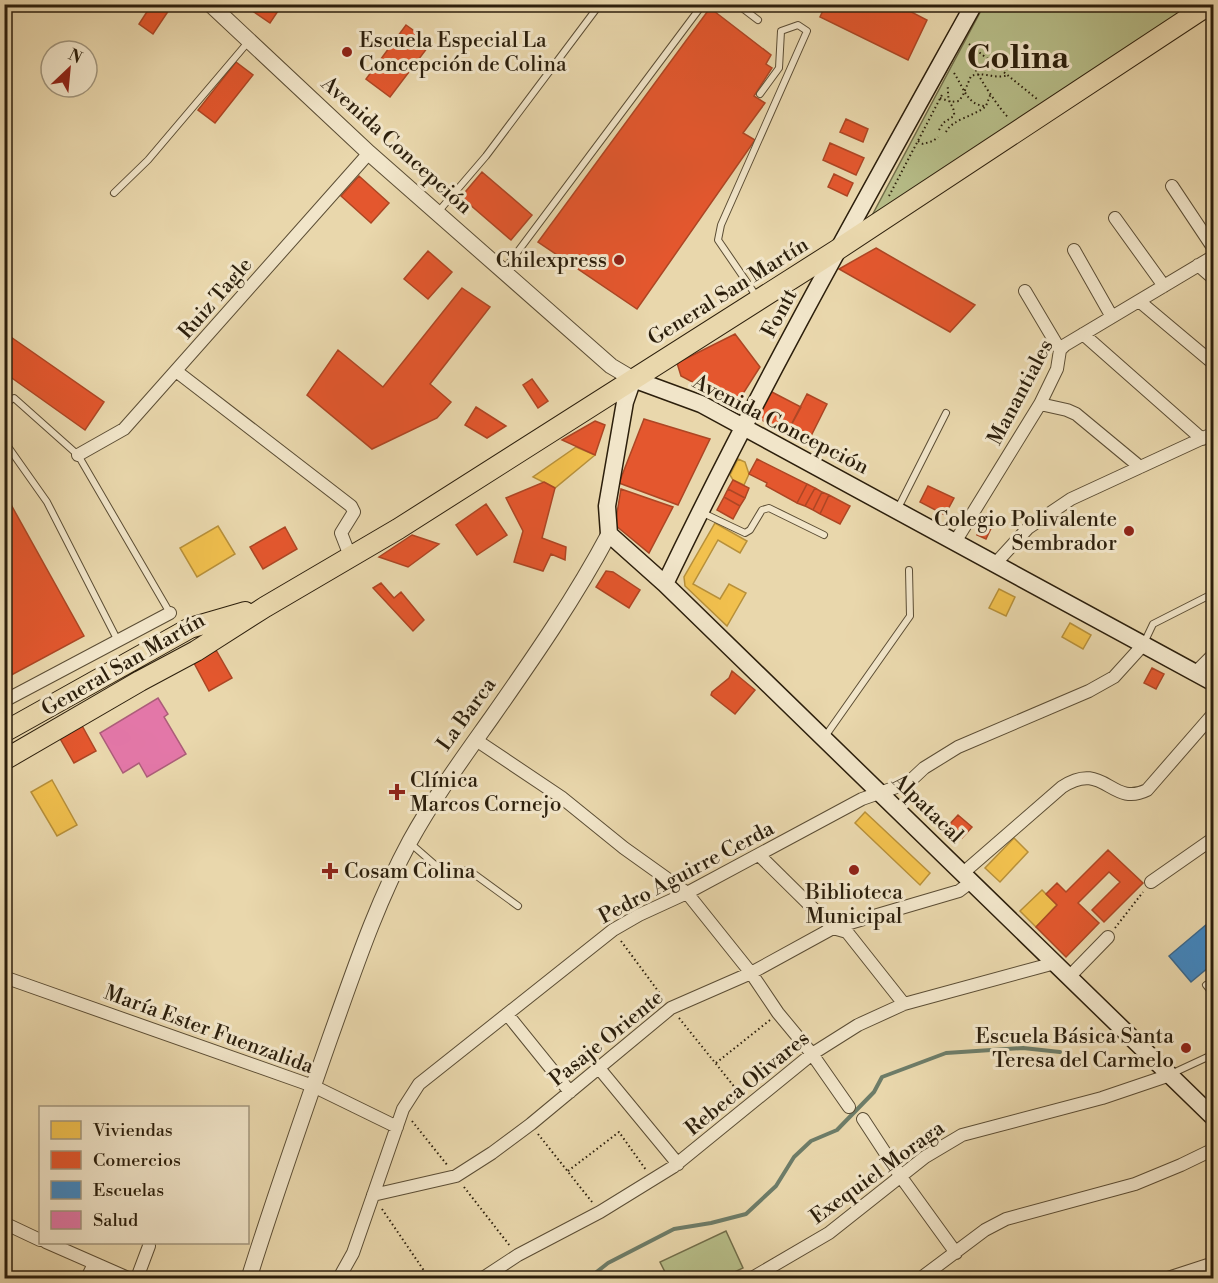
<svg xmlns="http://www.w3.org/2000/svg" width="1218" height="1283" font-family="'Libre Bodoni',serif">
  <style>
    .green { fill: #b7be89; stroke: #726e4a; stroke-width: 1.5 }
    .homes { fill: #f2c14e; stroke: #b7903a; stroke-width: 1.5 }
    .shops { fill: #e4572e; stroke: #ad4624; stroke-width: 1.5 }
    .schools { fill: #3f88c5; stroke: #39688e; stroke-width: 1.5 }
    .health { fill: #e377a8; stroke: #ac5d79; stroke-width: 1.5 }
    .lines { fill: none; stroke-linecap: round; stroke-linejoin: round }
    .stream { stroke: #6d7c68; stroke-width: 4 }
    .service-casing { stroke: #5b4d34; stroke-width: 8 }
    .minor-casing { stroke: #5b4d34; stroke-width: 14 }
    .tertiary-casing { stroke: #5b4d34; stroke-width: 17 }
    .secondary-casing { stroke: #2c1f0c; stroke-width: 19 }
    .primary-casing { stroke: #2c1f0c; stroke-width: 22 }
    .path { stroke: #2c1f0c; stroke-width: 2; stroke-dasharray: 1.5 3; stroke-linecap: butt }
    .service { stroke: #f1e5c9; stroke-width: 6 }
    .minor { stroke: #f1e5c9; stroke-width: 12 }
    .tertiary { stroke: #f1e5c9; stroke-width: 15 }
    .secondary { stroke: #f1e5c9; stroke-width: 16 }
    .primary { stroke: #e9d7ac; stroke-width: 20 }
    .poi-dot { fill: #8f2418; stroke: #f1e5c9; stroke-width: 2 }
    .labels { text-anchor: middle; stroke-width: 6; stroke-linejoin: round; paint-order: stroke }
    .poi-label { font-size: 21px; fill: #2c1f0c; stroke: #f1e5c9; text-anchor: start }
    .street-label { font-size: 21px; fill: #2c1f0c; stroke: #f1e5c9 }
    .town-label { font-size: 33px; font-weight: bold; fill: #2c1f0c; stroke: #f1e5c9 }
  </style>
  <rect width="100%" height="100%" fill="#e9d7ac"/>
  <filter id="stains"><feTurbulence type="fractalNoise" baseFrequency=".00333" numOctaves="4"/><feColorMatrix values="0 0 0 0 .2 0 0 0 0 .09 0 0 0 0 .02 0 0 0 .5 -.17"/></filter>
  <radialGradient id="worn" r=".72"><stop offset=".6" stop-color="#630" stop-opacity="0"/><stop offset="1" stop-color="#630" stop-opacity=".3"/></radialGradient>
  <path class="green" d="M984 5H1202L868 223Z
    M726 1231 743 1268 722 1278H668L660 1262Z"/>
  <path class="homes" d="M576 447 595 455 555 488 533 477Z
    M738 459 745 462 749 474 744 485 733 480 730 475Z
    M715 523 747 541 740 553 718 540 693 584 720 599 729 584 746 593 727 626 685 586 684 577Z
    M218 526 235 554 197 577 180 548Z
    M999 589 1015 597 1006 616 989 608Z
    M1070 623 1091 635 1083 649 1062 637Z
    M52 780 77 825 57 836 31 792Z
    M865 812 930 873 920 885 855 823Z
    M1014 838 1028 852 1000 882 985 868Z
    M1042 890 1057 905 1036 927 1020 911Z"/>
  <path class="shops" d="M152 4H173L153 34 139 24Z
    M259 4H282V5L270 23 254 12Z
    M826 4H896L927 20 908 60 820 17Z
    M710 8 771 55 766 64 772 68 754 96 765 103 743 133 755 140 637 309 538 242Z
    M406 25 431 43 390 97 366 79Z
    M236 62 253 75 215 123 198 110Z
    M846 119 868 129 863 142 840 132Z
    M830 143 864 158 856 175 823 160Z
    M482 172 532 215 511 240 461 197Z
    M834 174 853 183 847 196 828 187Z
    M359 176 389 203 371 223 341 196Z
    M876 248 975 305 950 332 839 269Z
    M428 251 452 272 428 299 404 279Z
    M462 288 490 307 430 384 451 402 437 418 372 449 307 395 338 350 383 387Z
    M735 334 760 367 739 400 732 403 681 376 677 363Z
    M8 335 104 402 85 430 9 376 4 378V337Z
    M532 379 548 401 538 408 523 385Z
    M770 391 801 407 787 433 758 418V415Z
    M807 394 827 404 810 438 790 427Z
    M476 407 506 426 487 438 465 425Z
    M644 419 710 439 678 505 619 483Z
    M595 421 605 425 595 455 562 440Z
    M757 459 807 484 797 503 766 486 767 483 749 474Z
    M733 480 749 488 745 498 728 489Z
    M544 482 555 488 542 538 566 547 565 560 551 554 543 571 514 562 523 531 506 498Z
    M807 484 815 488 805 506 797 503Z
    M928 486 954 498 945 515 920 502Z
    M815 488 822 492 813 510 805 506Z
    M621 489 673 507 649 553 615 525Z
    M728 489 745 498 740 506 724 497Z
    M4 492 84 636 4 679Z
    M822 492 829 495 820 514 813 510Z
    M829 495 850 506 840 524 820 514Z
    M724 497 740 506 733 519 717 510Z
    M486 504 507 535 477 555 456 525Z
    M985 520 993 524 986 539 977 535Z
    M285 527 297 549 263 569 250 547Z
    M412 535 439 544 408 567 379 557Z
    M606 571 613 572 640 590 629 608 596 587Z
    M381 583 394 598 401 592 424 620 413 631 373 588Z
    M216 650 232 678 209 691 194 663Z
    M1152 668 1164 674 1156 689 1144 683Z
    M732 671 755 690 735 714 711 695 712 692 729 678Z
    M80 722 96 751 74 763 58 735Z
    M958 815 972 827 962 838 948 826Z
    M1108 850 1143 883 1104 922 1092 910 1120 882 1109 872 1078 903 1099 923 1066 957 1036 927 1057 905 1046 894 1057 883 1066 892Z"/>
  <path class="schools" d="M1207 924 1214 932V972L1209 967 1191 982 1169 956Z"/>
  <path class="health" d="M158 698 168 714 164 717 186 754 147 777 139 763 123 773 100 733Z"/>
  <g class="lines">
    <path class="stream" d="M589 1278 608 1263 674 1229 711 1223 746 1214 776 1186 794 1157 811 1141 837 1130 874 1092 882 1077 946 1053 1023 1048 1060 1052"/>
    <g class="service-casing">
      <path id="service" d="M737 4 758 20
        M114 193 148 160 249 41
        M438 212 486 156 600 4
        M504 270 703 4
        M757 297 718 240 721 225 807 31 798 25 781 31 779 68 760 94
        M4 404 14 398 78 455 170 613
        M4 441 47 502 118 641
        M897 510 946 413
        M703 513 745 533 750 530 762 510 769 508 824 535
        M1144 643 1153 624 1214 593
        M824 738 910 616 909 570
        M410 843 449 877 467 870 470 871 518 906
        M1206 985 1214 995
        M1171 1074 1214 1054"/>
    </g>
    <g class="minor-casing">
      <path id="minor" d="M1172 186 1214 249
        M1115 218 1164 286
        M1074 250 1112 317
        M1198 265 1214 279
        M1025 291 1060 350
        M1139 301 1214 364
        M1083 334 1202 439
        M176 371 351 506 354 512 341 533 350 556
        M1040 404 1067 410 1076 414 1140 467
        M78 455 124 429 369 153
        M955 542 1040 404 1057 369 1060 350 1065 345 1214 256
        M995 564 1028 528 1071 499 1214 433
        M1195 673 1214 654
        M4 701 170 613
        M476 740 561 797 624 848 687 893 751 973 778 1013 812 1054 849 1107
        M759 855 833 928 847 932 904 1004
        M963 873 1062 787C1104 759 1111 808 1147 790L1214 713
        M1151 882 1214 838
        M4 977 313 1086 397 1127
        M1069 977 1108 937
        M507 1014 570 1092
        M598 1067 678 1164
        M863 1119 901 1177 956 1253
        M373 1195 456 1176 492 1153 531 1124 671 1008 751 973 833 928 959 891 971 882
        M4 1223 40 1240
        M46 1242 128 1278
        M87 1278 94 1264
        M137 1278 149 1246
        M339 1278 353 1253 403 1109 419 1084 613 930 639 915 687 893 862 799 908 783 924 768 958 747 1089 691 1114 677 1143 645
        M483 1278 518 1255 600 1212 673 1167 812 1054 858 1025 904 1004 1055 963
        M752 1278 829 1233 925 1157 962 1135 1102 1098 1170 1075
        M921 1278 985 1230 1006 1219 1135 1184 1181 1165 1214 1149
        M1168 1278 1214 1263"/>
    </g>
    <g class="tertiary-casing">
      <path id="tertiary" d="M210 4 369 153 611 366 633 379
        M249 1278C274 1198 302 1118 330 1038 354 971 376 904 410 841 435 796 463 758 492 717 534 657 575 598 609 534"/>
    </g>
    <g class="secondary-casing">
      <path id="secondary" d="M665 584C760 386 868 195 974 4
        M1214 683 701 404 633 379 625 402 607 506 609 534 665 584 1214 1118"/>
    </g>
    <g class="primary-casing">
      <path id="primary" d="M4 732 190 628 245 612
        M4 760 140 681 196 651 265 607 398 529 837 250 1210 4"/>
    </g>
    <path class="path" d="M969 44 1037 99
      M976 49C973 53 972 58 973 63 974 71 1002 113 1009 118
      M954 73C963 86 967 106 986 106L991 93
      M940 98 951 102 959 101 963 95 971 76C984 71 995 80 1008 75
      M939 130 943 123 954 116C955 108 950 105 949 99 947 94 949 90 947 85
      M946 132C951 120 974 116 985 107
      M918 141 923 144 933 141 938 137
      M889 196 943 93
      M1115 928 1143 892
      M621 941 664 999
      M679 1018 741 1095
      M716 1063 770 1020
      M412 1121 448 1166
      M538 1134 592 1202
      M568 1171 619 1132 646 1170
      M464 1187 510 1246
      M382 1209 429 1278"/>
    <use href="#service" class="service"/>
    <use href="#minor" class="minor"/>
    <use href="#tertiary" class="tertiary"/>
    <use href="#secondary" class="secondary"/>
    <use href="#primary" class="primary"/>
  </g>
  <g class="poi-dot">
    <circle cx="347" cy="52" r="6"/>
    <circle cx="619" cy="260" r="6"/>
    <circle cx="1129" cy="531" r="6"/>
    <path d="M394 783h6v6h6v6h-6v6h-6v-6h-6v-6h6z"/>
    <circle cx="854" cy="870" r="6"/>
    <path d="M327 862h6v6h6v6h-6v6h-6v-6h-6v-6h6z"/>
    <circle cx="1186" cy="1048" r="6"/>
  </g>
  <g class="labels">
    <g class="poi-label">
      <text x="359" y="47">Escuela Especial La<tspan x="359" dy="24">Concepción de Colina</tspan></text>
      <text x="607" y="267" text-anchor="end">Chilexpress</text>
      <text x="1117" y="526" text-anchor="end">Colegio Polivalente<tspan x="1117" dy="24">Sembrador</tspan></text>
      <text x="410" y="787">Clínica<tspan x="410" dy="24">Marcos Cornejo</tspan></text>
      <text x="344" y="878">Cosam Colina</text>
      <text x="854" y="899" text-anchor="middle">Biblioteca<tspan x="854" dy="24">Municipal</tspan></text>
      <text x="1174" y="1043" text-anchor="end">Escuela Básica Santa<tspan x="1174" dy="24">Teresa del Carmelo</tspan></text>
    </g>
    <g class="street-label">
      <text transform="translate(397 145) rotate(42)" y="7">Avenida Concepción</text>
      <text transform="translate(728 291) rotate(-32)" y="7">General San Martín</text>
      <text transform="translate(215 298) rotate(-49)" y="7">Ruiz Tagle</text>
      <text transform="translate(779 313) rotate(-62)" y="7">Fontt</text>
      <text transform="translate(1020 392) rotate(-62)" y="7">Manantiales</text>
      <text transform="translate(781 424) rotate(27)" y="7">Avenida Concepción</text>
      <text transform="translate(123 664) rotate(-30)" y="7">General San Martín</text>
      <text transform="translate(466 714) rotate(-54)" y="7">La Barca</text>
      <text transform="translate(928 808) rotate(44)" y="7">Alpatacal</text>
      <text transform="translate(686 872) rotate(-28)" y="7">Pedro Aguirre Cerda</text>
      <text transform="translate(209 1029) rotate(20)" y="7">María Ester Fuenzalida</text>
      <text transform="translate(606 1038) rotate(-39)" y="7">Pasaje Oriente</text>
      <text transform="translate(747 1083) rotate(-39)" y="7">Rebeca Olivares</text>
      <text transform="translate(877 1172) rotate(-36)" y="7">Exequiel Moraga</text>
    </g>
    <g class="town-label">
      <text x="1018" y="68">Colina</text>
    </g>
  </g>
  <rect width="1218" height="1283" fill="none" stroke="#e9d7ac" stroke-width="24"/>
  <rect x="6" y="6" width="1206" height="1271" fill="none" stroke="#2c1f0c" stroke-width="3"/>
  <rect x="12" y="12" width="1194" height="1259" fill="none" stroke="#2c1f0c" stroke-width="1.5"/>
  <rect x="39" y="1106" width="210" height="138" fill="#f1e5c9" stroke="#a2967d" stroke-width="1.5"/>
  <rect x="51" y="1121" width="30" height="18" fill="#f2c14e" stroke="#a2967d" stroke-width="1.5"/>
  <text x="93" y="1136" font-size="18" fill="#2c1f0c">Viviendas</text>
  <rect x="51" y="1151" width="30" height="18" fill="#e4572e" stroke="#a2967d" stroke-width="1.5"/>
  <text x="93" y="1166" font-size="18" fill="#2c1f0c">Comercios</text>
  <rect x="51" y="1181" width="30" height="18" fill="#3f88c5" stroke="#a2967d" stroke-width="1.5"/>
  <text x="93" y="1196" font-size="18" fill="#2c1f0c">Escuelas</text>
  <rect x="51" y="1211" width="30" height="18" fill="#e377a8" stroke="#a2967d" stroke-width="1.5"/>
  <text x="93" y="1226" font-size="18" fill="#2c1f0c">Salud</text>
  <g transform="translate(69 69) rotate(26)"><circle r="28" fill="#f1e5c9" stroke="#a2967d" stroke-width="1.5"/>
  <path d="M0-4.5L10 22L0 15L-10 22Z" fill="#8f2418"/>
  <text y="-9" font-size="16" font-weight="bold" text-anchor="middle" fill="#2c1f0c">N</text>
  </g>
  <rect width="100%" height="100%" filter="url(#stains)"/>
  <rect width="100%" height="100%" fill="url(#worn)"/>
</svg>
